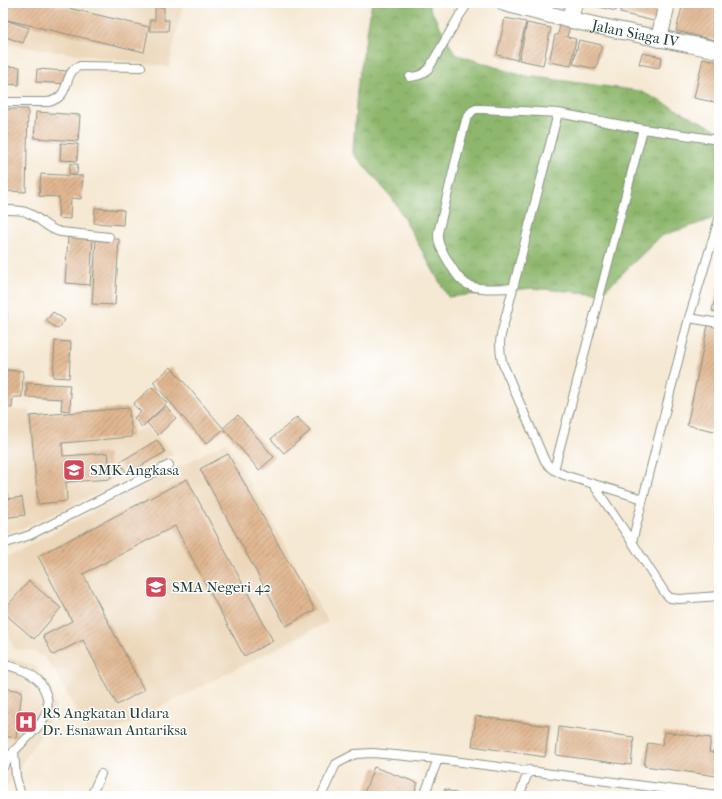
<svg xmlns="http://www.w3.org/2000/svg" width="722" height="799" font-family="'IM FELL French Canon',serif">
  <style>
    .built { fill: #ecd7ba }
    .forest { fill: url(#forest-crowns); stroke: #567a50 }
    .building { fill: url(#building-hatch) }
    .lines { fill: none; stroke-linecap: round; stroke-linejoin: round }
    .lane-casing { stroke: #8a9384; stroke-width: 10 }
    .street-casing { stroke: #8a9384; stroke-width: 18 }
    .lane { stroke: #fff; stroke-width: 8 }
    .street { stroke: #fff; stroke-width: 16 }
    .labels { text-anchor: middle; stroke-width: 3; stroke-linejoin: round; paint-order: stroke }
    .street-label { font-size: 15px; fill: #1f3d34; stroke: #fff }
    .poi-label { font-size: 15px; fill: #1f3d34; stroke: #fff; text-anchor: start }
  </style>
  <defs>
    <pattern id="forest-crowns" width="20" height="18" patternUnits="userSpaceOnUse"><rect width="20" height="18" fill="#8eb76d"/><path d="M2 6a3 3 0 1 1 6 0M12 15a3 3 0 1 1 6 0" fill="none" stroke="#73965a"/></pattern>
    <pattern id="building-hatch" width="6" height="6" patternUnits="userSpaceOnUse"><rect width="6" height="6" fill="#e1b791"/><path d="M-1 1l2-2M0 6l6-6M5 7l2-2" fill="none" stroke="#b69677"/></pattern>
  </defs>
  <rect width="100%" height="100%" fill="#fff"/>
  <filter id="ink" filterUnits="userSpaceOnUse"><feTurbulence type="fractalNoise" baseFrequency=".025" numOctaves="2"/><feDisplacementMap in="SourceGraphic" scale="8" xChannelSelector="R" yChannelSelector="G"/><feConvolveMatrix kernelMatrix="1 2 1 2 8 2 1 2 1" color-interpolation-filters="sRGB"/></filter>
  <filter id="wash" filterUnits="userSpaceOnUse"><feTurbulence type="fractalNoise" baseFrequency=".012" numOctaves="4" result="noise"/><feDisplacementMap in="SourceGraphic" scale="16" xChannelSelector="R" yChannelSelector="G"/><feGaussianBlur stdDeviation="0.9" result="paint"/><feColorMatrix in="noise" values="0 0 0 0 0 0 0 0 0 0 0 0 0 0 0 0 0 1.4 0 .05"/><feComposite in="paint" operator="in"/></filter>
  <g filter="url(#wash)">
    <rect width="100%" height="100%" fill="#f6e9d4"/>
    <path class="built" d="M3 3H183L169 67 3 44Z
      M131 407 134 432 147 427 174 454 115 486 24 527 3 534V409L30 410 29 414Z
      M226 442 328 622 92 742 55 671 44 657 34 651 14 649 3 616V559Z
      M3 658H12L35 666 51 684 56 710 42 733 4 790 3 793Z"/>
    <path class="forest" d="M372 3H427L455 54 520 75 640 91 719 131V208L712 219 661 236 601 294 532 288 486 293 448 297 393 199 353 153 357 90Z"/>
    <g id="blocks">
      <path class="building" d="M3 3H47L149 27 144 52 3 19Z
        M582 3H618L616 11Z
        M622 3H662L658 22 620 13Z
        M683 3H719V41L676 31Z
        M155 7H164V20H169L168 31H150V20H155Z
        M505 18 526 22 517 60 497 55Z
        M6 20 29 28 23 43 3 36V28Z
        M527 23 551 28 543 65 519 60Z
        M560 24 570 26 567 37 576 39 571 66 549 62 555 35H558Z
        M579 40 602 45 596 69 573 64Z
        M642 53 662 57 659 68 639 64Z
        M703 58 719 62V103L694 98Z
        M3 66 20 67 19 85 3 84Z
        M37 69 67 71 66 84 36 82Z
        M3 109H28L26 192 3 191Z
        M36 112 80 115 78 141 34 138Z
        M61 143 78 144 77 161 60 160Z
        M70 164H78L77 174H69Z
        M41 174 83 176 81 199 71 198 70 219 58 218 59 197 39 196Z
        M95 208 124 210 123 225 94 223Z
        M68 237 93 239 90 285 65 283Z
        M96 238 119 239 115 305 92 304Z
        M718 284H719V313L712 311Z
        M3 312H7L6 334H3Z
        M53 312 65 320 58 329 46 321Z
        M708 325 719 328V432L687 425Z
        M55 341 71 342 69 378 53 377Z
        M171 367 223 428 238 415 274 457 259 470 224 429 206 444 153 382Z
        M3 370 23 371 22 397H13L12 408 3 407Z
        M27 383 70 385 69 393H71L70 411 61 410 62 399 26 397Z
        M152 387 167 403 142 427 134 418 141 412 133 404Z
        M166 406 176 418 158 435 147 423Z
        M129 408 132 437 62 443 63 456 108 453 111 479 66 482 67 501 38 504 30 416Z
        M297 417 310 431 284 453 271 439Z
        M157 440 165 452 127 474 120 462Z
        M228 454 315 610 286 626 200 469Z
        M187 479 273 641 244 656 175 526 83 574 144 690 117 705 83 640 53 655 43 636 72 621 38 556Z
        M3 488H6L8 499 22 497 25 515 3 518Z
        M29 581 61 608 34 639 3 612V611Z
        M3 688 22 691 16 738 3 736Z
        M476 716 549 726 545 757 472 746Z
        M559 727 634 737 631 765 556 755Z
        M664 732 711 738 709 752 719 753 717 776 644 766 648 743 662 745Z
        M374 767 418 783 413 796H363Z
        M445 789 463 796H443Z"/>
    </g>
  </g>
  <g filter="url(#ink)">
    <use href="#blocks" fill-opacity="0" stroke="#8a9384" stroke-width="1"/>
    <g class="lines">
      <g class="lane-casing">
        <path id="lane" d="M410 77C420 76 422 75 429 68L458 18 468 3
          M3 102H48C73 97 62 71 80 66L141 67
          M558 113 501 335C499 344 500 352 502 362L545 461C550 468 556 471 564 475L643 499
          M3 210C11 210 21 209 28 213 41 218 46 229 61 232L109 237
          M719 219 689 318 632 542 665 593 670 598 679 599 719 596
          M513 288C500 288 475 291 465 283 457 278 453 269 448 261 443 252 437 244 438 233L460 143 466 120 472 111 476 109H483L558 113 643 129 719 140
          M689 318 719 323
          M554 470 643 129
          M593 484 632 542
          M3 544 30 535 169 465
          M3 665C15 666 30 672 39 681 43 686 45 691 47 697 52 720 29 735 15 750 10 755 7 762 3 767
          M14 751 16 777 21 796
          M91 796 101 774
          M321 796 336 764 355 754 373 753 438 759 675 790 719 795
          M424 796 438 759
          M519 796 529 770"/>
      </g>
      <g class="street-casing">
        <g id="street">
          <path id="s1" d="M505 3C575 23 647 36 719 50"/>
          <path d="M570 19 574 3"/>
          <path d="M659 39 667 3"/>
        </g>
      </g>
      <use href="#lane" class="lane"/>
      <use href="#street" class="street"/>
    </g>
  </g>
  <defs>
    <g id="school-square" transform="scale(1.15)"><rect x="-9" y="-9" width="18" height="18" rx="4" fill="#d1495b" stroke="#fff"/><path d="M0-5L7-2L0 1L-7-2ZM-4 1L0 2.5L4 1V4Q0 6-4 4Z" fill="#fff"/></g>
    <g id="hospital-square" transform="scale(1.15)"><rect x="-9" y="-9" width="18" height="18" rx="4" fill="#d1495b" stroke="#fff"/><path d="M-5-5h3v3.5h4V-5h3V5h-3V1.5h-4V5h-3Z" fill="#fff"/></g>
  </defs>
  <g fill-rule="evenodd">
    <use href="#school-square" x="74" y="470"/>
    <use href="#school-square" x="156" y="587"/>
    <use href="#hospital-square" x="26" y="722"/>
  </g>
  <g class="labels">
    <g class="street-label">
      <text dy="5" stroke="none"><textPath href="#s1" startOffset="134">Jalan Siaga IV</textPath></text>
    </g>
    <g class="poi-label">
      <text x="90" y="475">SMK Angkasa</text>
      <text x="172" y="592">SMA Negeri 42</text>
      <text x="42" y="718">RS Angkatan Udara<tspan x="42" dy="17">Dr. Esnawan Antariksa</tspan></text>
    </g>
  </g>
  <rect width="722" height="799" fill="none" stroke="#fff" stroke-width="16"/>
</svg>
